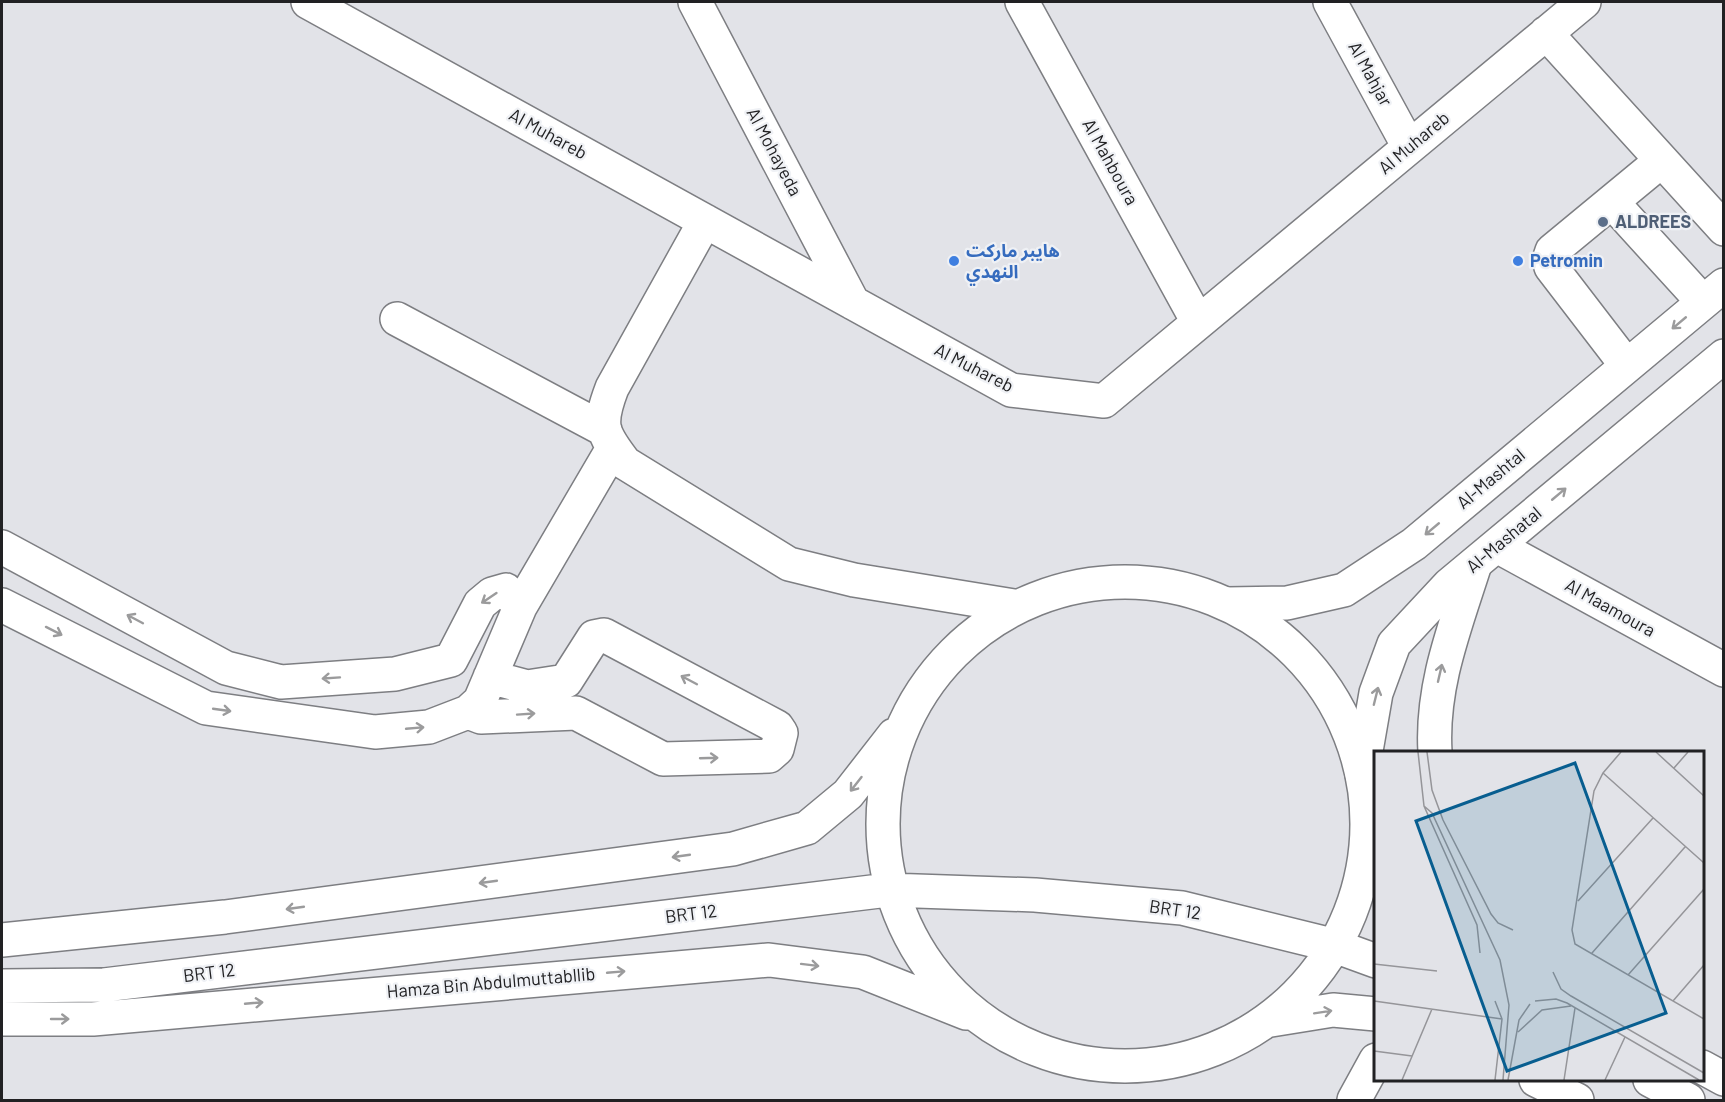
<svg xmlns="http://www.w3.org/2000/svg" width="1725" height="1102" font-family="Barlow,'Noto Sans Arabic',sans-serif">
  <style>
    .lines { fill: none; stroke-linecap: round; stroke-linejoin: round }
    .minor-casing { stroke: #7d7e82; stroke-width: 36 }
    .major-casing { stroke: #7d7e82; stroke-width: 36 }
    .minor { stroke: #fff; stroke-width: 33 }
    .major { stroke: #fff; stroke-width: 33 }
    .oneway { stroke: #9b9b9c }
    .service-dot { fill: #5c6f8a; stroke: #eff1f5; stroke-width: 2 }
    .shop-dot { fill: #3f7fe0; stroke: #eff1f5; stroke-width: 2 }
    .labels { text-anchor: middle; stroke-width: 4.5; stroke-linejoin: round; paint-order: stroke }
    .street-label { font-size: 18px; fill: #212123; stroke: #eff1f5 }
    .service-label { font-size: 18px; font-weight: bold; fill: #4e5e75; stroke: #eff1f5; text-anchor: start }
    .shop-label { font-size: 18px; font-weight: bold; fill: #366cbe; stroke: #eff1f5; text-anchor: start }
    .inset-road { fill: none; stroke: #959599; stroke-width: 1.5 }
    .view { fill: #085e90; fill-opacity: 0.15; stroke: #085e90; stroke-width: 3 }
    .inset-edge { fill: none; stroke: #212123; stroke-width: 3 }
  </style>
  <rect width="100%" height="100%" fill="#e2e3e8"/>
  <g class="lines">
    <g class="minor-casing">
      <path id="minor" d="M308 2 1011 390 1104 401 1584 2
        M695 2 853 303
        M1022 2 1198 322
        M1330 2 1409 147
        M1546 33 1724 229
        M1612 202 1703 302
        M705 221 612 388C598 425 601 432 625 463L789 564 854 580 1014 606
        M397 319 605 430
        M1627 366 1551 267 1549 260 1552 251 1661 161
        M1497 546 1724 670
        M2 547 226 668 281 682 395 674 451 660 480 604 492 594 506 590 520 607 480 701 468 712 429 727 375 732 206 708 2 605
        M1227 604 1287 603 1344 590 1414 544 1724 285
        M520 607 613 448
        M468 712 481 717 576 713 663 759 769 756 777 749 781 733 777 727 604 635 594 637 566 681 527 687 490 677
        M1362 774 1376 693 1394 644 1449 585 1724 356
        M1354 1100 1376 1060"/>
    </g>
    <g class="major-casing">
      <path id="major" d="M883 824a242 242 0 1 1 484 0a242 242 0 1 1-484 0Z
        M1435 752C1431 686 1455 627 1475 564
        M2 940 225 917 733 849 807 828 848 794 894 735
        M2 986 104 985 888 890 1035 895 1182 908 1332 945 1376 961
        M2 1019H93L769 960 863 972 966 1013
        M1271 1020 1333 1010 1376 1014
        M1702 1067 1724 1079
        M1536 1080 1577 1100
        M1650 1080 1688 1100"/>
    </g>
    <use href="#minor" class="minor"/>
    <use href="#major" class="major"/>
  </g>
  <defs><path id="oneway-shaft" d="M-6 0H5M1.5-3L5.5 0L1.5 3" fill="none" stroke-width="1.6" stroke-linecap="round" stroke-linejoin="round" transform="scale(1.5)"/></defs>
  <g class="oneway">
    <use href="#oneway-shaft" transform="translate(1679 323) rotate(140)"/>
    <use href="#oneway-shaft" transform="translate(1559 494) rotate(-40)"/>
    <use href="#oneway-shaft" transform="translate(1432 529) rotate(140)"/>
    <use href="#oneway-shaft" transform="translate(489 598) rotate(146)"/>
    <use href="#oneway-shaft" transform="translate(135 619) rotate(-152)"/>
    <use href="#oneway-shaft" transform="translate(54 631) rotate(27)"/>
    <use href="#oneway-shaft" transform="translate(1440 673) rotate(-77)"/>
    <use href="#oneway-shaft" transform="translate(331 678) rotate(176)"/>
    <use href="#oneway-shaft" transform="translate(689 680) rotate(-152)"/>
    <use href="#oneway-shaft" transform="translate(1376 696) rotate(-76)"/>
    <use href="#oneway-shaft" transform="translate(222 710) rotate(8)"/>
    <use href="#oneway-shaft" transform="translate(526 714) rotate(-4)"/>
    <use href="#oneway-shaft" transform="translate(415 728) rotate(-5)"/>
    <use href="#oneway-shaft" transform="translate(709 758) rotate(-2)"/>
    <use href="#oneway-shaft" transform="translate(856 784) rotate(128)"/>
    <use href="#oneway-shaft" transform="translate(681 856) rotate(172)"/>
    <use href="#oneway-shaft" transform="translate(488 882) rotate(172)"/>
    <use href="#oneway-shaft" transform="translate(295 908) rotate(172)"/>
    <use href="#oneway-shaft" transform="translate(810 965) rotate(7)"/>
    <use href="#oneway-shaft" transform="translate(616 972) rotate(-5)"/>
    <use href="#oneway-shaft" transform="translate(254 1003) rotate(-5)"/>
    <use href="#oneway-shaft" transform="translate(1323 1012) rotate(-9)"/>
    <use href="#oneway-shaft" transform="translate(60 1019)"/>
  </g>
  <circle class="service-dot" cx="1603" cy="222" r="6"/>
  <g class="shop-dot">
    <circle cx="954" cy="261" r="6"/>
    <circle cx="1518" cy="261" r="6"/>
  </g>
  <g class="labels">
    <g class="street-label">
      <text transform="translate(1370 74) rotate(61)" y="6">Al Mahjar</text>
      <text transform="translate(548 134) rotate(29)" y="6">Al Muhareb</text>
      <text transform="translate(1414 143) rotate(-40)" y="6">Al Muhareb</text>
      <text transform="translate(774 152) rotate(62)" y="6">Al Mohayeda</text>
      <text transform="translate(1110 162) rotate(61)" y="6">Al Mahboura</text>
      <text transform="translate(974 368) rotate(27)" y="6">Al Muhareb</text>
      <text transform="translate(1491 479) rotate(-40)" y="6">Al-Mashtal</text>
      <text transform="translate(1504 540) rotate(-40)" y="6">Al-Mashatal</text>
      <text transform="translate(1610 608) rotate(29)" y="6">Al Maamoura</text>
      <text transform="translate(1175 910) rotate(8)" y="6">BRT 12</text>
      <text transform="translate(691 914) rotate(-7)" y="6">BRT 12</text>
      <text transform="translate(209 973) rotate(-7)" y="6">BRT 12</text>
      <text transform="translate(491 983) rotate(-5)" y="6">Hamza Bin Abdulmuttabllib</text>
    </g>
    <g class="service-label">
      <text x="1615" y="228">ALDREES</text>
    </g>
    <g class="shop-label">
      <text x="966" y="257">هايبر ماركت<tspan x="966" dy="21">النهدي</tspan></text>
      <text x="1530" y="267">Petromin</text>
    </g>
  </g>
  <g transform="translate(1374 751)">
    <rect width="330" height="330" fill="#e2e3e8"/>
    <path class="inset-road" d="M44 1 50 55 103 174 106 202M53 1 58 39 69 69 117 163 124 172 139 179M247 1 229 22 220 40 198 179 201 193 330 268M282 1 330 45M300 17 314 1M229 22 330 112M50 55 58 62 126 209 135 254 129 329M204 150 279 67M218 202 311 96M0 213 63 220M179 221 187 238 197 245 330 322M254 224 330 138M0 250 128 268M121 250 128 268 121 329M161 250 182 248 193 252 325 329M299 250 330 214M144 281 168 259 197 255M0 300 38 305M28 329 58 258M134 329 145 269 156 253M190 329 201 257M231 329 251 286"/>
    <path class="view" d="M201 12 292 262 133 320 42 70Z"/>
    <rect width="330" height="330" class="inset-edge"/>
  </g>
  <rect width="1725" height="1102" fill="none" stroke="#212123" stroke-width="6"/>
</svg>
